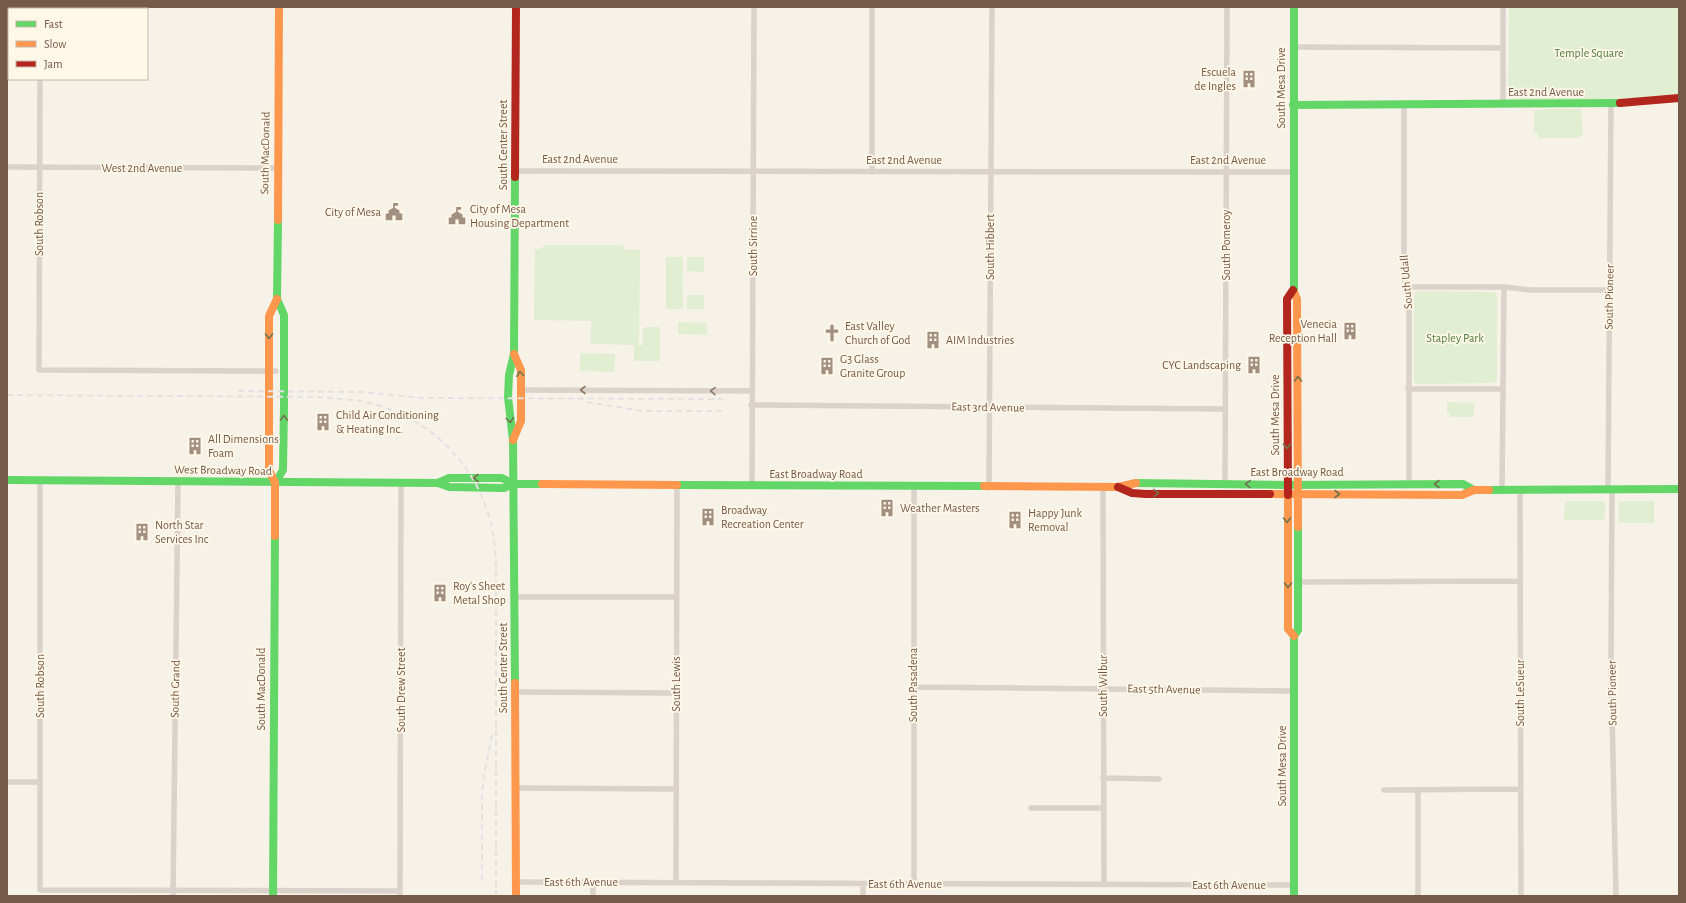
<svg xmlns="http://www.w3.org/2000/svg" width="1686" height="903" font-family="'Alegreya Sans',sans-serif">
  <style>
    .green { fill: #e1eed2 }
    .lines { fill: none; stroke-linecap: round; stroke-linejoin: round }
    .street { stroke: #dad2cb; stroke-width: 5.5 }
    .fast { stroke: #63d668; stroke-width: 8 }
    .slow { stroke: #ff974d; stroke-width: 8 }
    .jam { stroke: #b3261e; stroke-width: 8 }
    .rail { stroke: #e4e1e4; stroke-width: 2; stroke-dasharray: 6 4; stroke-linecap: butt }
    .oneway { stroke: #71734e }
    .oneway2 { stroke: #8e7868 }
    .labels { text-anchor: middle; stroke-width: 3.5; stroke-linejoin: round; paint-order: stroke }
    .park-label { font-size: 12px; fill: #4d7c3f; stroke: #fff7e8 }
    .poi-label { font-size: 12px; fill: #755a47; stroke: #fff7e8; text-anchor: start }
    .street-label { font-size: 12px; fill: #755a47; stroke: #fff7e8 }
  </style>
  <rect width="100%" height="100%" fill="#f7f2e7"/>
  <path class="green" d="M1509 7H1679V95L1632 99 1511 101 1508 97Z
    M1545 109H1581L1583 136H1579V138H1538V134L1534 132V112L1535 110H1544Z
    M545 245H621L625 248V250H640L639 345H643V328H645V327H660V361H634V345L591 344V321L534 320 535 249H540Z
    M666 257H683V309H666Z
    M687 257H704V272L687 271Z
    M1418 291 1495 292 1497 296V381L1492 383 1419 384 1414 382V295Z
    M687 295H704V309H687Z
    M678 322 707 323V335L678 334Z
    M580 353 615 354 614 372 580 371Z
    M1447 402 1474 403V417H1450V413H1447Z
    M1565 501H1603L1605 503V517L1603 520H1564Z
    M1619 501H1654V523H1619Z"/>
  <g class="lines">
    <path class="street" d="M872 7V172
      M1503 7V104
      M41 9V7
      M1293 47 1503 48
      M40 79 39 370 276 371
      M1404 104V280L1409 287V484
      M7 167 277 168
      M515 171 1293 172
      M1409 287H1504L1530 290H1609
      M1408 389H1503
      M521 390 752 391
      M751 405 1225 409
      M40 481V890L400 891
      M1225 483 1227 7
      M752 486 754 7
      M914 487V884
      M1103 487 1104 884
      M989 488 992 7
      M1608 490 1611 103
      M1612 490 1611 665 1616 896
      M1502 491 1504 287
      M1520 491 1521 896
      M1298 582 1520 581
      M514 597H676
      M913 687 1294 691
      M516 692 676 693
      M1103 778 1159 779
      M7 782H40
      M515 788 676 789
      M1384 790 1520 789
      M1418 790V896
      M1031 808H1104
      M516 882 1294 885
      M593 883V896
      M676 883 677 485
      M173 896 178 482
      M400 896 401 483
      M863 896V884"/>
    <path class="fast" d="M1293 105 1620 103
      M1294 292V7
      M7 480 438 483 449 487 504 488 513 484H542
      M275 483 283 470 284 408V315L277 299 278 220
      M438 483 449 478H502L513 484
      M1136 483 1287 485 1463 484 1474 490
      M677 485 984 486
      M1489 490 1679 489
      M515 683 513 440 508 397 509 375 514 354 515 177
      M273 896 275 536
      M1294 896V636L1298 630V527"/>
    <path class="slow" d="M278 220 279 7
      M1294 292 1297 299 1298 527
      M513 440 521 421V370L514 354
      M542 484 677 485
      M984 486 1118 487 1136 483
      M1270 494 1462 495 1474 490H1489
      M1288 495V629L1294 636
      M275 536V483L269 470V316L277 299
      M515 683 516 896"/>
    <path class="jam" d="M1620 103 1679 98
      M515 177 516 7
      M1118 487 1132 493 1146 494H1270
      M1288 495 1287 299 1293 290"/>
    <path class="rail" d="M238 391 364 392 422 398 723 399
      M7 395 319 397C338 399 358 399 377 405 429 420 472 461 488 513 493 528 495 545 496 561V896
      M587 402 642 411H722
      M482 880V795L484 775 492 735"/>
  </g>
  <defs><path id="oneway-chevron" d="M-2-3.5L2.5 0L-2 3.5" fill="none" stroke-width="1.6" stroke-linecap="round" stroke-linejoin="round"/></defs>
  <g class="oneway">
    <use href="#oneway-chevron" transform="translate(269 336) rotate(90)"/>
    <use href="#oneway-chevron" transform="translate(520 374) rotate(-97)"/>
    <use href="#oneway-chevron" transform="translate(1298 379) rotate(-90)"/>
    <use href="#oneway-chevron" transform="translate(284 418) rotate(-89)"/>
    <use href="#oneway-chevron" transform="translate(510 420) rotate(82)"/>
    <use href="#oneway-chevron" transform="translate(1287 446) rotate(90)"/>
    <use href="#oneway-chevron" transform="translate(476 478) rotate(180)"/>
    <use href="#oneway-chevron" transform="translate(1248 484) rotate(-179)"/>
    <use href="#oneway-chevron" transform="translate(1437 484) rotate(-180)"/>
    <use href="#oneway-chevron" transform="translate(1156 493) rotate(-1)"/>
    <use href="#oneway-chevron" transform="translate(1337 494)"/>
    <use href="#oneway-chevron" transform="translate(1287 520) rotate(90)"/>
    <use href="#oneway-chevron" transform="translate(1288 585) rotate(90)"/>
  </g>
  <g class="oneway2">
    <use href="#oneway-chevron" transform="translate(583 390) rotate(180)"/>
    <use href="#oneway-chevron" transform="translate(713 391) rotate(-179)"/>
  </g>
  <defs>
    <g id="building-bare" transform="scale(1.38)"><path d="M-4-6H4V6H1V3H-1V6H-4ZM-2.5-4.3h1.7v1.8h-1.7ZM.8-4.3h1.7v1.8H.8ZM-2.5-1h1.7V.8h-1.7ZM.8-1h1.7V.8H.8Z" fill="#a28f7f" stroke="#fff7e8" stroke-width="2.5" paint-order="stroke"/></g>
    <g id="civic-bare" transform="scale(1.38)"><path d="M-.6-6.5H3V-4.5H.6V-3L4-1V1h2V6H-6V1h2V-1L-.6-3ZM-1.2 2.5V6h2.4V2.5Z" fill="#a28f7f" stroke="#fff7e8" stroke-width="2.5" paint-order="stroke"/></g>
    <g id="church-bare" transform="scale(1.38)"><path d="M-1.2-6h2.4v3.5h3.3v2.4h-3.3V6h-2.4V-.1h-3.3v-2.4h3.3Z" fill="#a28f7f" stroke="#fff7e8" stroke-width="2.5" paint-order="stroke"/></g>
  </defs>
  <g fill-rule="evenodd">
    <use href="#building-bare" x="1249" y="79"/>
    <use href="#civic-bare" x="394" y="212"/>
    <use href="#civic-bare" x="457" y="216"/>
    <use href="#building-bare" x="1350" y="331"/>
    <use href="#church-bare" x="832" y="333"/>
    <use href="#building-bare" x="933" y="340"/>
    <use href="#building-bare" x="1254" y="365"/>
    <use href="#building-bare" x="827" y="366"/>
    <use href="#building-bare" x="323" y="422"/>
    <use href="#building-bare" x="195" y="446"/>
    <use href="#building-bare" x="887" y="508"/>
    <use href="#building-bare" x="708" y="517"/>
    <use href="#building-bare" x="1015" y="520"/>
    <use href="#building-bare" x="142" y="532"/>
    <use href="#building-bare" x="440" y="593"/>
  </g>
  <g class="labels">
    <g class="park-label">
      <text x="1589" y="57">Temple Square</text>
      <text x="1455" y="342">Stapley Park</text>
    </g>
    <g class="poi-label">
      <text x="1236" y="76" text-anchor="end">Escuela<tspan x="1236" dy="14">de Ingles</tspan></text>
      <text x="470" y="213">City of Mesa<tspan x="470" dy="14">Housing Department</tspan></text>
      <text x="381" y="216" text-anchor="end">City of Mesa</text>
      <text x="1337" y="328" text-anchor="end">Venecia<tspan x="1337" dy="14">Reception Hall</tspan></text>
      <text x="845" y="330">East Valley<tspan x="845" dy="14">Church of God</tspan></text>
      <text x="946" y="344">AIM Industries</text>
      <text x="840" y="363">G3 Glass<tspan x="840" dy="14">Granite Group</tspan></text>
      <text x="1241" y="369" text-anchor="end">CYC Landscaping</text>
      <text x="336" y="419">Child Air Conditioning<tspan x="336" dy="14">&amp; Heating Inc.</tspan></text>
      <text x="208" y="443">All Dimensions<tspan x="208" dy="14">Foam</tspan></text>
      <text x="900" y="512">Weather Masters</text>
      <text x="721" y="514">Broadway<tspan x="721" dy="14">Recreation Center</tspan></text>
      <text x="1028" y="517">Happy Junk<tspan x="1028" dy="14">Removal</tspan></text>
      <text x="155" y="529">North Star<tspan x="155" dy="14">Services Inc</tspan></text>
      <text x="453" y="590">Roy's Sheet<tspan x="453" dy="14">Metal Shop</tspan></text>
    </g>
    <g class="street-label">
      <text transform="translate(1281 88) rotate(-90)" y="4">South Mesa Drive</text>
      <text x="1546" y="96">East 2nd Avenue</text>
      <text transform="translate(503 145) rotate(-90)" y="4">South Center Street</text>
      <text transform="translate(265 153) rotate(-89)" y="4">South MacDonald</text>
      <text x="580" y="163">East 2nd Avenue</text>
      <text x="904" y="164">East 2nd Avenue</text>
      <text x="1228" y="164">East 2nd Avenue</text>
      <text x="142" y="172">West 2nd Avenue</text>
      <text transform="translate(39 224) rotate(-90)" y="4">South Robson</text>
      <text transform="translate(1226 245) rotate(-90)" y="4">South Pomeroy</text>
      <text transform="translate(753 246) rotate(-90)" y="4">South Sirrine</text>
      <text transform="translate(990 247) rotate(-90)" y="4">South Hibbert</text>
      <text transform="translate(1406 282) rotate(-95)" y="4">South Udall</text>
      <text transform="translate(1609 297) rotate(-89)" y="4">South Pioneer</text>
      <text transform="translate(988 407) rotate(1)" y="4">East 3rd Avenue</text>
      <text transform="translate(1275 415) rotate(-90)" y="4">South Mesa Drive</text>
      <text transform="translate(223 470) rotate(1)" y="4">West Broadway Road</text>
      <text x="1297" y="476">East Broadway Road</text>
      <text x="816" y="478">East Broadway Road</text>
      <text transform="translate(503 668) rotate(-90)" y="4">South Center Street</text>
      <text transform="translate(676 684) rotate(-90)" y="4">South Lewis</text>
      <text transform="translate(913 685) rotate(-90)" y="4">South Pasadena</text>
      <text transform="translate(40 686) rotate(-90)" y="4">South Robson</text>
      <text transform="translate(1103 686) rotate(-90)" y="4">South Wilbur</text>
      <text transform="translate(175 689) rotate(-89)" y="4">South Grand</text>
      <text transform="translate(261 689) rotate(-90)" y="4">South MacDonald</text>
      <text transform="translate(1164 689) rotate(1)" y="4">East 5th Avenue</text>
      <text transform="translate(401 690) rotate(-90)" y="4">South Drew Street</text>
      <text transform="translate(1520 693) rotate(-90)" y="4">South LeSueur</text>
      <text transform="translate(1612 693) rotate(-91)" y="4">South Pioneer</text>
      <text transform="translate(1282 766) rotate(-90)" y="4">South Mesa Drive</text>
      <text x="581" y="886">East 6th Avenue</text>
      <text x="905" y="888">East 6th Avenue</text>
      <text x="1229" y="889">East 6th Avenue</text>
    </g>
  </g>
  <rect width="1686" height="903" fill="none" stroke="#755a47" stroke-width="16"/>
  <rect x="8" y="8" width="140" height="72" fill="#fff7e8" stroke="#c8b8a8"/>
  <rect x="16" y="21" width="20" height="6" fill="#63d668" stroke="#c8b8a8"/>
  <text x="44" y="28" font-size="12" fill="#755a47">Fast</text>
  <rect x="16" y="41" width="20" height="6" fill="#ff974d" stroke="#c8b8a8"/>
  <text x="44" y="48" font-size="12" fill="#755a47">Slow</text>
  <rect x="16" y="61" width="20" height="6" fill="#b3261e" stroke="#c8b8a8"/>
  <text x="44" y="68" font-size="12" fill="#755a47">Jam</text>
</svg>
